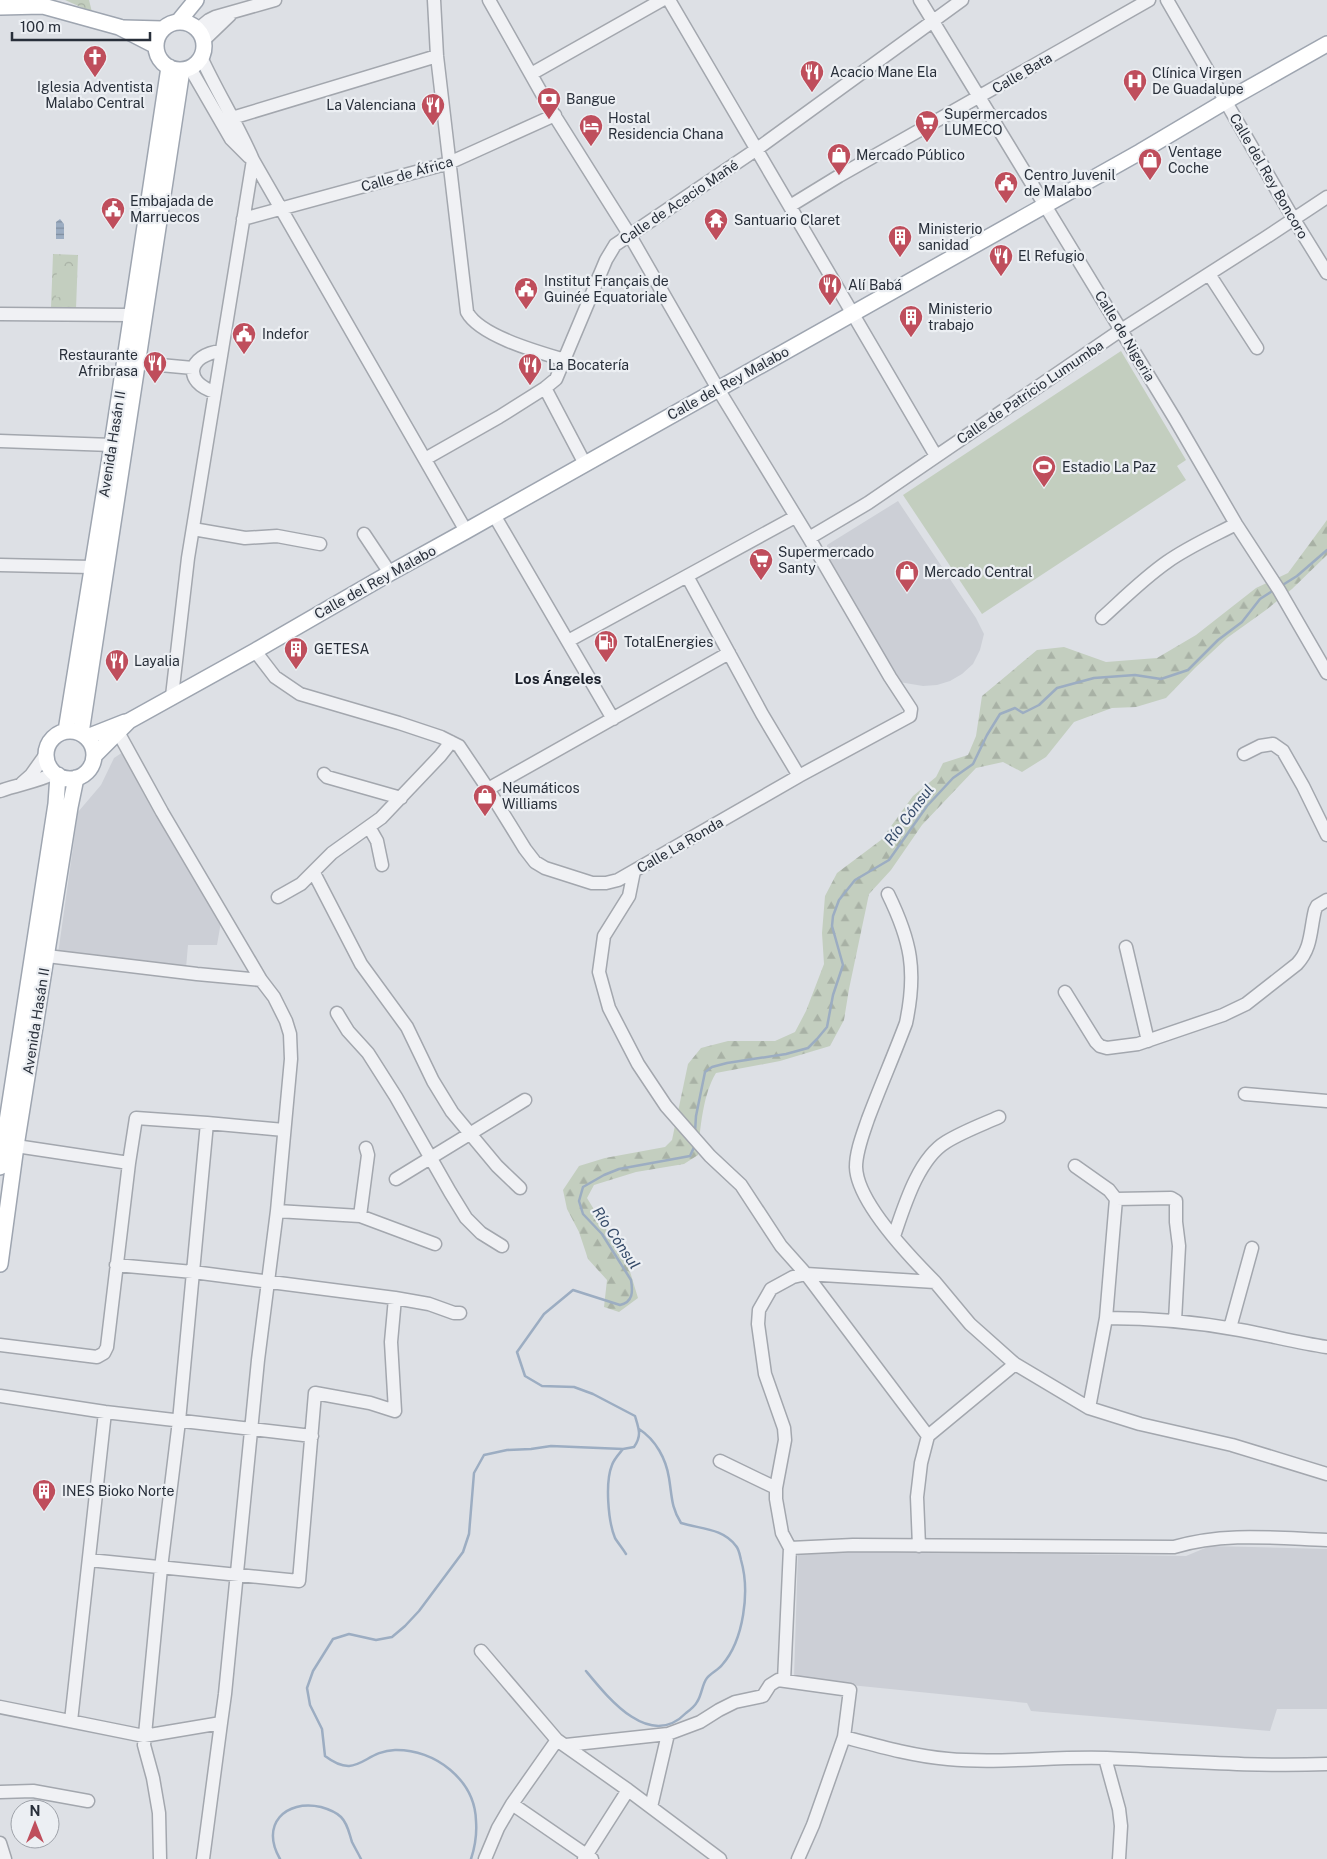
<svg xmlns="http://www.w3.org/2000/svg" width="1327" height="1859" font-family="'Public Sans',sans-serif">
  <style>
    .built { fill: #cccfd6 }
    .forest { fill: url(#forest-firs) }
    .park { fill: url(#park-crowns) }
    .pitch { fill: #c3cebf }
    .water { fill: url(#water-rules) }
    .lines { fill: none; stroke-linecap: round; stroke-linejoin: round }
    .stream { stroke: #9cadc2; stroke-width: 2.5 }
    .minor-casing { stroke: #a3a7ae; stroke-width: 15 }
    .major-casing { stroke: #9ea5b0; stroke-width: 18 }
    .minor { stroke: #f0f1f4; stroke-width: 12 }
    .major { stroke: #fff; stroke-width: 15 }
    .labels { text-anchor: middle; stroke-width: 4.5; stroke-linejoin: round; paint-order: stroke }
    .poi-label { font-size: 14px; fill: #282f3a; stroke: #eceff3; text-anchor: start }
    .street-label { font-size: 14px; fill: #282f3a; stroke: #eceff3 }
    .neighbourhood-label { font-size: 15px; font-weight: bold; fill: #1b202b; stroke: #eceff3 }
    .water-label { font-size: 15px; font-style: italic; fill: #374c6a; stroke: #eceff3 }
  </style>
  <defs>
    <pattern id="forest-firs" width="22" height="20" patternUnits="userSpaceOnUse" patternTransform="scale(1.25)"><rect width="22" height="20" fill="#c3cebf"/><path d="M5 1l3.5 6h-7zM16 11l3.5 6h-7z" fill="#a8b1a5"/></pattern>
    <pattern id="park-crowns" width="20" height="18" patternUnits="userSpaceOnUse" patternTransform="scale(1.25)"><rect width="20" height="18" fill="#c3cebf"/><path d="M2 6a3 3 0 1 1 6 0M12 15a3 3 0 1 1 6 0" fill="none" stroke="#a8b1a5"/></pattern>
    <pattern id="water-rules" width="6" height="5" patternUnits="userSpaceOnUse" patternTransform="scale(1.25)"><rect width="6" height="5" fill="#9cadc2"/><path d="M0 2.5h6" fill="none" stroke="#7f8d9f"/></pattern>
  </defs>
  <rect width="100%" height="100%" fill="#dde0e5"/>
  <path class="built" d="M898 501 976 618 984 634 980 650 973 664 962 674 950 681 937 685 923 686 899 682 827 558V545Z
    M123 752 222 916 217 945H188L186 968 58 954 78 812 101 785 114 758Z
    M1210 1546 1327 1549V1709H1277L1270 1731 1031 1711 1027 1703 821 1682 794 1678 798 1550 1186 1556Z"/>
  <path class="forest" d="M1327 520V555L1292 589 1266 610 1227 638 1195 668 1166 698 1136 707 1112 708 1074 722 1046 757 1022 772 1003 762 976 768 922 825 891 870 869 894 849 989 844 1020 830 1046 780 1061 716 1073C703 1094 700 1129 698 1155L684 1164 636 1172 594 1185 587 1198 628 1265 638 1298 619 1312 604 1307 607 1280 588 1259 579 1232 567 1209 563 1190 579 1166 605 1158 665 1147 672 1140 688 1064 701 1048 728 1041H775L795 1032 806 1011 824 964 822 933 825 896 837 873 881 840 913 796 936 777 943 763 968 755 976 736 982 696 1037 650 1064 647 1106 662 1157 658 1196 635 1256 588 1288 573Z"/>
  <path class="park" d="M65 0H89L92 12Z
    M53 254 78 255 76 309 51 308Z"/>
  <path class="pitch" d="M57 266H73V297H56Z
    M1121 351 1186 460 1177 466 1186 480 982 614 903 495Z"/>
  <path class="water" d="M60 219 64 224V239H56V222Z"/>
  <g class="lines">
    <path class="stream" d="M1281 586 1297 576 1327 550
      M695 1132 696 1116 705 1072 712 1067 727 1063 786 1054 808 1048 817 1039 827 1027 833 995 843 965 832 926 833 916 839 900 855 880 889 860 927 806 953 778 973 764 987 735 1000 714 1015 708 1023 713 1039 705 1057 688 1094 678 1135 675 1161 679 1188 670 1218 640 1242 622 1260 599 1274 590
      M623 1449C619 1454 614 1459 612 1465 605 1482 608 1521 615 1538 618 1543 623 1549 626 1554
      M586 1671C609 1699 650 1750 686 1713 690 1710 695 1706 697 1702 702 1695 702 1684 707 1678 711 1673 718 1670 722 1665 744 1640 750 1591 741 1560 740 1556 739 1549 736 1546 723 1528 700 1529 681 1523 671 1507 672 1496 669 1478 666 1459 656 1440 639 1429
      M280 1859C260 1825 285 1799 321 1807 328 1809 336 1812 341 1817 348 1824 349 1833 352 1842 355 1848 358 1853 361 1859
      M471 1859C475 1847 477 1834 476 1821 475 1780 435 1749 395 1750 363 1751 358 1781 325 1756L322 1729 310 1705 307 1688 313 1671 333 1639 349 1634 376 1640 392 1637 405 1626 419 1611 463 1552 469 1534 474 1473 484 1455 507 1450 531 1449 551 1446 623 1449 634 1447C642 1436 639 1429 635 1416L593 1394 574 1387 542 1386 525 1376 517 1352 544 1314 573 1290 620 1305C633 1302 633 1292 631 1280L602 1234 583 1214 579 1201 583 1187 604 1175 619 1169 690 1156 695 1145"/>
    <g class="minor-casing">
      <path id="minor" d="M434 0 437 56 467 312C480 336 538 352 565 360
        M669 0 936 456
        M920 0 1175 419 1236 524 1279 590 1327 673
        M1167 0 1293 218 1327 273
        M198 29 209 20 215 17 275 0
        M204 40 230 15
        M201 57C217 92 238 125 253 160L466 531
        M190 68 231 139 249 157
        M531 74 662 0
        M232 118 437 56
        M790 206 839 176 1149 0
        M243 219 449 163 555 115
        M1209 274 1257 348
        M0 314 131 315
        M138 363 193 368
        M545 388 585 464
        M215 392C182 382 188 355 221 351
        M0 441 112 445
        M425 459 499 417 545 388 556 379 606 260 615 245 757 149 962 0
        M494 515 613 719
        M193 529 245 538 277 536 320 544
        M364 534 390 573
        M809 538 868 503 1121 330 1265 238 1327 197
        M0 565 91 567
        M687 576 762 714 799 776
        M1102 618C1123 599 1144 578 1167 562 1188 547 1213 536 1236 524
        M568 641 795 517
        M255 651 275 677 300 694 399 723 441 737 459 746 488 789 525 849 535 862 545 868 592 883H606L618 880 799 776 910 716 911 709 890 677 809 538 718 389 629 234 551 110 489 0
        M172 696 188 558 253 160
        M1244 754 1260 746 1273 744 1283 751 1303 786 1327 835
        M324 774 327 777 401 798
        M22 783 31 775 46 754
        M488 789 729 653
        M0 791C19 784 37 782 55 773
        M369 827 377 841 382 865
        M634 871 629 896 604 936 599 972 609 1008 638 1064 666 1106 710 1156 741 1185 781 1246 806 1274 928 1436
        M314 873 361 964 407 1027 433 1081 452 1112 497 1166 520 1188
        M888 894C911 941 917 971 906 1023 894 1055 880 1087 868 1119 863 1134 856 1151 856 1167 857 1202 911 1258 935 1282
        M278 897 301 884 332 853 381 818 440 756 451 742
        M1126 947 1148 1041
        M47 956 197 974 261 980
        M1065 992 1096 1042 1100 1046 1107 1048 1138 1044 1223 1015 1246 1004 1297 964C1312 948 1310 930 1315 910L1317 906 1327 900
        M337 1013 348 1031 368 1053 396 1097 450 1192 466 1218 481 1233 502 1246
        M1245 1094 1327 1101
        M16 1146 129 1163
        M1075 1166 1109 1190 1116 1199 1106 1318 1089 1408
        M396 1179 525 1100
        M1116 1199 1171 1198 1176 1201V1222L1179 1246 1175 1321
        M277 1211 360 1216 435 1244
        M360 1216 368 1155 366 1148
        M894 1236C904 1207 918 1159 946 1142 962 1132 981 1125 999 1117
        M116 1265 193 1272 395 1298 429 1304 454 1313H460
        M1106 1318C1151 1318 1196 1322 1240 1330 1269 1335 1298 1343 1327 1347
        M1230 1328 1252 1248
        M0 1345 97 1357 104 1353 107 1347 129 1163 136 1118 207 1123
        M0 1396 105 1412 312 1436
        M720 1461 776 1488
        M919 1546 917 1497 921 1463 928 1436 1015 1364
        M790 1548 853 1545 1174 1547C1225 1532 1274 1538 1327 1540
        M89 1560 299 1581 315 1393 370 1403 395 1411 391 1342 395 1298
        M481 1651 557 1740 628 1790 720 1859
        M784 1681 790 1548 782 1533 776 1499V1488L785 1440 784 1428 765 1374 758 1324 759 1310 771 1289 793 1277 806 1274 935 1282 970 1324 1015 1364 1089 1408 1140 1424 1232 1445 1327 1474
        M0 1707 144 1736 221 1723 225 1694 258 1360 277 1211 291 1059 290 1034 286 1021 274 997 261 980 162 812 118 732
        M71 1721 105 1412
        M844 1737C878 1746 913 1756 948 1759 1001 1764 1054 1756 1107 1758 1180 1761 1254 1767 1327 1764
        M566 1745 668 1734 700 1722 719 1710 735 1702 763 1696 770 1685 778 1680 850 1690 844 1737 813 1825 798 1859
        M1105 1758 1119 1809 1121 1826 1119 1859
        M0 1792 33 1791 88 1801
        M512 1804 592 1859
        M651 1807 668 1734
        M0 1843 5 1859
        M160 1859 159 1813 153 1778 144 1745 161 1568 179 1421 207 1123 284 1130
        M203 1859 221 1723
        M485 1859 498 1828 512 1804 557 1740
        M584 1859 628 1790"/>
    </g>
    <g class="major-casing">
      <path id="major" d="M30 0 43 6 119 27 156 46
        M0 7 42 6
        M178 22 196 0
        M156 46a24 24 0 1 1 48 0a24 24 0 1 1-48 0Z
        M123 28 163 29
        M66 731 112 445 169 67
        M46 755a24 24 0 1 1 48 0a24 24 0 1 1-48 0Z
        M81 733 182 70
        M87 737 125 722
        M94 756 129 721 255 651 390 573 466 531 1140 152 1226 101 1327 44
        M0 1167 56 804 58 775
        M0 1264 16 1146 70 807 76 778"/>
    </g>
    <use href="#minor" class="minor"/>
    <use href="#major" class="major"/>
  </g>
  <defs>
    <g id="church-pin" transform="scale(1.25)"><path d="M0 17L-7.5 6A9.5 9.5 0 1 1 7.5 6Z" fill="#bf4e5c" stroke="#eceff3"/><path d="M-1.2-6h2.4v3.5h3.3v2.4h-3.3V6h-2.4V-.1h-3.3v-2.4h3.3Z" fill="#fff"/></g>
    <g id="restaurant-pin" transform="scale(1.25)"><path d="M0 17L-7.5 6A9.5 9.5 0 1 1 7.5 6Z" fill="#bf4e5c" stroke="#eceff3"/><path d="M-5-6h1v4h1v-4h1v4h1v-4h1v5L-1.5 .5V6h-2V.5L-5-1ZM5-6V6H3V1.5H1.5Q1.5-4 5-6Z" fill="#fff"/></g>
    <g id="hospital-pin" transform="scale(1.25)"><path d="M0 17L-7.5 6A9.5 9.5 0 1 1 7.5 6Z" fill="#bf4e5c" stroke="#eceff3"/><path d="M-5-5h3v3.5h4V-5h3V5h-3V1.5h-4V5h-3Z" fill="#fff"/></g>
    <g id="bank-pin" transform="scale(1.25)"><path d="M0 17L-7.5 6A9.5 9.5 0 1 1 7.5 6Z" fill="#bf4e5c" stroke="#eceff3"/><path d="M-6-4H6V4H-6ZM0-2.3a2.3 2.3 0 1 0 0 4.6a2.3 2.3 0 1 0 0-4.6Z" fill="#fff"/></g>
    <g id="supermarket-pin" transform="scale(1.25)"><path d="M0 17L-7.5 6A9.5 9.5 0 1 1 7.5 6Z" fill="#bf4e5c" stroke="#eceff3"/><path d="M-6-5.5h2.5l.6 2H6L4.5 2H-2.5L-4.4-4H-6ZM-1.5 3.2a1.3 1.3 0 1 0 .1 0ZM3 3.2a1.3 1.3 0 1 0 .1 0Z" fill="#fff"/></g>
    <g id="hotel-pin" transform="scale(1.25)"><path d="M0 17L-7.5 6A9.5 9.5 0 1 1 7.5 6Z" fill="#bf4e5c" stroke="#eceff3"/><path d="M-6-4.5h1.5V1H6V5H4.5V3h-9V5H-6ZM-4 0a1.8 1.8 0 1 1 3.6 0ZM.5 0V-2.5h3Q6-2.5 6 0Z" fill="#fff"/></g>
    <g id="shop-pin" transform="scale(1.25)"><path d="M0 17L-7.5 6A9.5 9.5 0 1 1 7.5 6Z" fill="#bf4e5c" stroke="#eceff3"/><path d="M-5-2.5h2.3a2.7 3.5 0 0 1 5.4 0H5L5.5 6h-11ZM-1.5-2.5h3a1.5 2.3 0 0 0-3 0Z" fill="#fff"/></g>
    <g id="civic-pin" transform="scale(1.25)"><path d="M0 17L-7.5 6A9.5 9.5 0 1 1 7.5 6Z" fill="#bf4e5c" stroke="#eceff3"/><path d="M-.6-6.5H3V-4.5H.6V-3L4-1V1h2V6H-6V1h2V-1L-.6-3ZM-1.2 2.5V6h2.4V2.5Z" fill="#fff"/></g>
    <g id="temple-pin" transform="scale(1.25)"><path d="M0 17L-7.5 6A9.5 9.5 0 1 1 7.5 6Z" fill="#bf4e5c" stroke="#eceff3"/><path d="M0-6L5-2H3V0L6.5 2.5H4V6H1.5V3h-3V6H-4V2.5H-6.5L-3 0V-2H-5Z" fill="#fff"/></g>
    <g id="building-pin" transform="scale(1.25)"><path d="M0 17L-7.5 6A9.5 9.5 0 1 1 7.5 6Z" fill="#bf4e5c" stroke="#eceff3"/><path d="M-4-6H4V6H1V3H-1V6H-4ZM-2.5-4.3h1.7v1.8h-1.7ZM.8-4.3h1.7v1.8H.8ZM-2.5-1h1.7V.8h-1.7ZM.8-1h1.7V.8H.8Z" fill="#fff"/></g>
    <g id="stadium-pin" transform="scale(1.25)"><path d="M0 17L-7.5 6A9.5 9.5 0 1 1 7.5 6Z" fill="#bf4e5c" stroke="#eceff3"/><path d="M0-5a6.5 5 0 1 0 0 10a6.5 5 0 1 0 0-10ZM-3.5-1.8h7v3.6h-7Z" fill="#fff"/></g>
    <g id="fuel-pin" transform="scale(1.25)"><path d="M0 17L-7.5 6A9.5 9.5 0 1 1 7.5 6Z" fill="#bf4e5c" stroke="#eceff3"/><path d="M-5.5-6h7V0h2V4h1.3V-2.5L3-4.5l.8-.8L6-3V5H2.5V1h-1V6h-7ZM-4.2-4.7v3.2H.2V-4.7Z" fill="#fff"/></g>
  </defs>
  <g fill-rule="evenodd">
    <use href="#church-pin" x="95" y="57"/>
    <use href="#restaurant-pin" x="812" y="72"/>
    <use href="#hospital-pin" x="1135" y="81"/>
    <use href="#bank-pin" x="549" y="99"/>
    <use href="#restaurant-pin" x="433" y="105"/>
    <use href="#supermarket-pin" x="927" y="122"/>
    <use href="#hotel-pin" x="591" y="126"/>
    <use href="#shop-pin" x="839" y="155"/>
    <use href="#shop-pin" x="1150" y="160"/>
    <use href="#civic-pin" x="1006" y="183"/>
    <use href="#civic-pin" x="113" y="209"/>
    <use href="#temple-pin" x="716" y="220"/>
    <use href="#building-pin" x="900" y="237"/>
    <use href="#restaurant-pin" x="1001" y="256"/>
    <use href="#restaurant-pin" x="830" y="285"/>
    <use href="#civic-pin" x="526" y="289"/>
    <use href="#building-pin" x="911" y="317"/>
    <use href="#civic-pin" x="244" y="334"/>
    <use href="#restaurant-pin" x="155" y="363"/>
    <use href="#restaurant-pin" x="530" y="365"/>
    <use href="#stadium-pin" x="1044" y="467"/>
    <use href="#supermarket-pin" x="761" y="560"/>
    <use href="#shop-pin" x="907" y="572"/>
    <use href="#fuel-pin" x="606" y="642"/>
    <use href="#building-pin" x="296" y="649"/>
    <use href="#restaurant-pin" x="117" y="661"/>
    <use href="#shop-pin" x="485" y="796"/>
    <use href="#building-pin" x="44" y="1491"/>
  </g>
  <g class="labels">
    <g class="poi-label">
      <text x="830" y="77">Acacio Mane Ela</text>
      <text x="1152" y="78">Clínica Virgen<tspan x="1152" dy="16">De Guadalupe</tspan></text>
      <text x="95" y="92" text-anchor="middle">Iglesia Adventista<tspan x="95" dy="16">Malabo Central</tspan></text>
      <text x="566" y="104">Bangue</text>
      <text x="416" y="110" text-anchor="end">La Valenciana</text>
      <text x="944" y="119">Supermercados<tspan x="944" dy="16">LUMECO</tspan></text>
      <text x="608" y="123">Hostal<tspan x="608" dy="16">Residencia Chana</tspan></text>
      <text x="1168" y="157">Ventage<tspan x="1168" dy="16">Coche</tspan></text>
      <text x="856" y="160">Mercado Público</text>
      <text x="1024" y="180">Centro Juvenil<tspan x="1024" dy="16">de Malabo</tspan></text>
      <text x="130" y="206">Embajada de<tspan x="130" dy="16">Marruecos</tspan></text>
      <text x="734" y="225">Santuario Claret</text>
      <text x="918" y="234">Ministerio<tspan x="918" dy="16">sanidad</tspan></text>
      <text x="1018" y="261">El Refugio</text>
      <text x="544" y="286">Institut Français de<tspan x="544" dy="16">Guinée Equatoriale</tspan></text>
      <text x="848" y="290">Alí Babá</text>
      <text x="928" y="314">Ministerio<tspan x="928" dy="16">trabajo</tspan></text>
      <text x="262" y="339">Indefor</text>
      <text x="138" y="360" text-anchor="end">Restaurante<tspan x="138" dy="16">Afribrasa</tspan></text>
      <text x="548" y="370">La Bocatería</text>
      <text x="1062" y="472">Estadio La Paz</text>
      <text x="778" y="557">Supermercado<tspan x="778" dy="16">Santy</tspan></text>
      <text x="924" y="577">Mercado Central</text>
      <text x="624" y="647">TotalEnergies</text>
      <text x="314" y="654">GETESA</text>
      <text x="134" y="666">Layalia</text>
      <text x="502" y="793">Neumáticos<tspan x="502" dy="16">Williams</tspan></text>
      <text x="62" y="1496">INES Bioko Norte</text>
    </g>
    <g class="street-label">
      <text transform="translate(1022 73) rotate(-30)" y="5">Calle Bata</text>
      <text transform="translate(407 174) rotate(-16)" y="5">Calle de África</text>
      <text transform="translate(1269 176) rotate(60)" y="5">Calle del Rey Boncoro</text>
      <text transform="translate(679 202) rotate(-34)" y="5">Calle de Acacio Mañé</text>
      <text transform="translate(1125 336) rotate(59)" y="5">Calle de Nigeria</text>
      <text transform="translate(728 383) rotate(-29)" y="5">Calle del Rey Malabo</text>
      <text transform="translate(1030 392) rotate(-34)" y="5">Calle de Patricio Lumumba</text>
      <text transform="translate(112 444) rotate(-81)" y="5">Avenida Hasán II</text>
      <text transform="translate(375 582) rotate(-29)" y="5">Calle del Rey Malabo</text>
      <text transform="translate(680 845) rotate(-30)" y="5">Calle La Ronda</text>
      <text transform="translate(36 1021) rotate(-81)" y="5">Avenida Hasán II</text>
    </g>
    <g class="neighbourhood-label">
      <text x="558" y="684">Los Ángeles</text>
    </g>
    <g class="water-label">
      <text transform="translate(909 815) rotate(-53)" y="5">Río Cónsul</text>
      <text transform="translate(616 1238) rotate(56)" y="5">Río Cónsul</text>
    </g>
  </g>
  <g transform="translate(35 1824)"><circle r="24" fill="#eceff3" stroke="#9ea2a9"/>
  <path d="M0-4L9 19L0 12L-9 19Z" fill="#bf4e5c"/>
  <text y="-8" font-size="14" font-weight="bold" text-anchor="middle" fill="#282f3a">N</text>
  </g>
  <path d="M12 32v8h138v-8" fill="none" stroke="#282f3a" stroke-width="2.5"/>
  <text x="20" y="32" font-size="15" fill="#282f3a" stroke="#eceff3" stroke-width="4" paint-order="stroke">100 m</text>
</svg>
